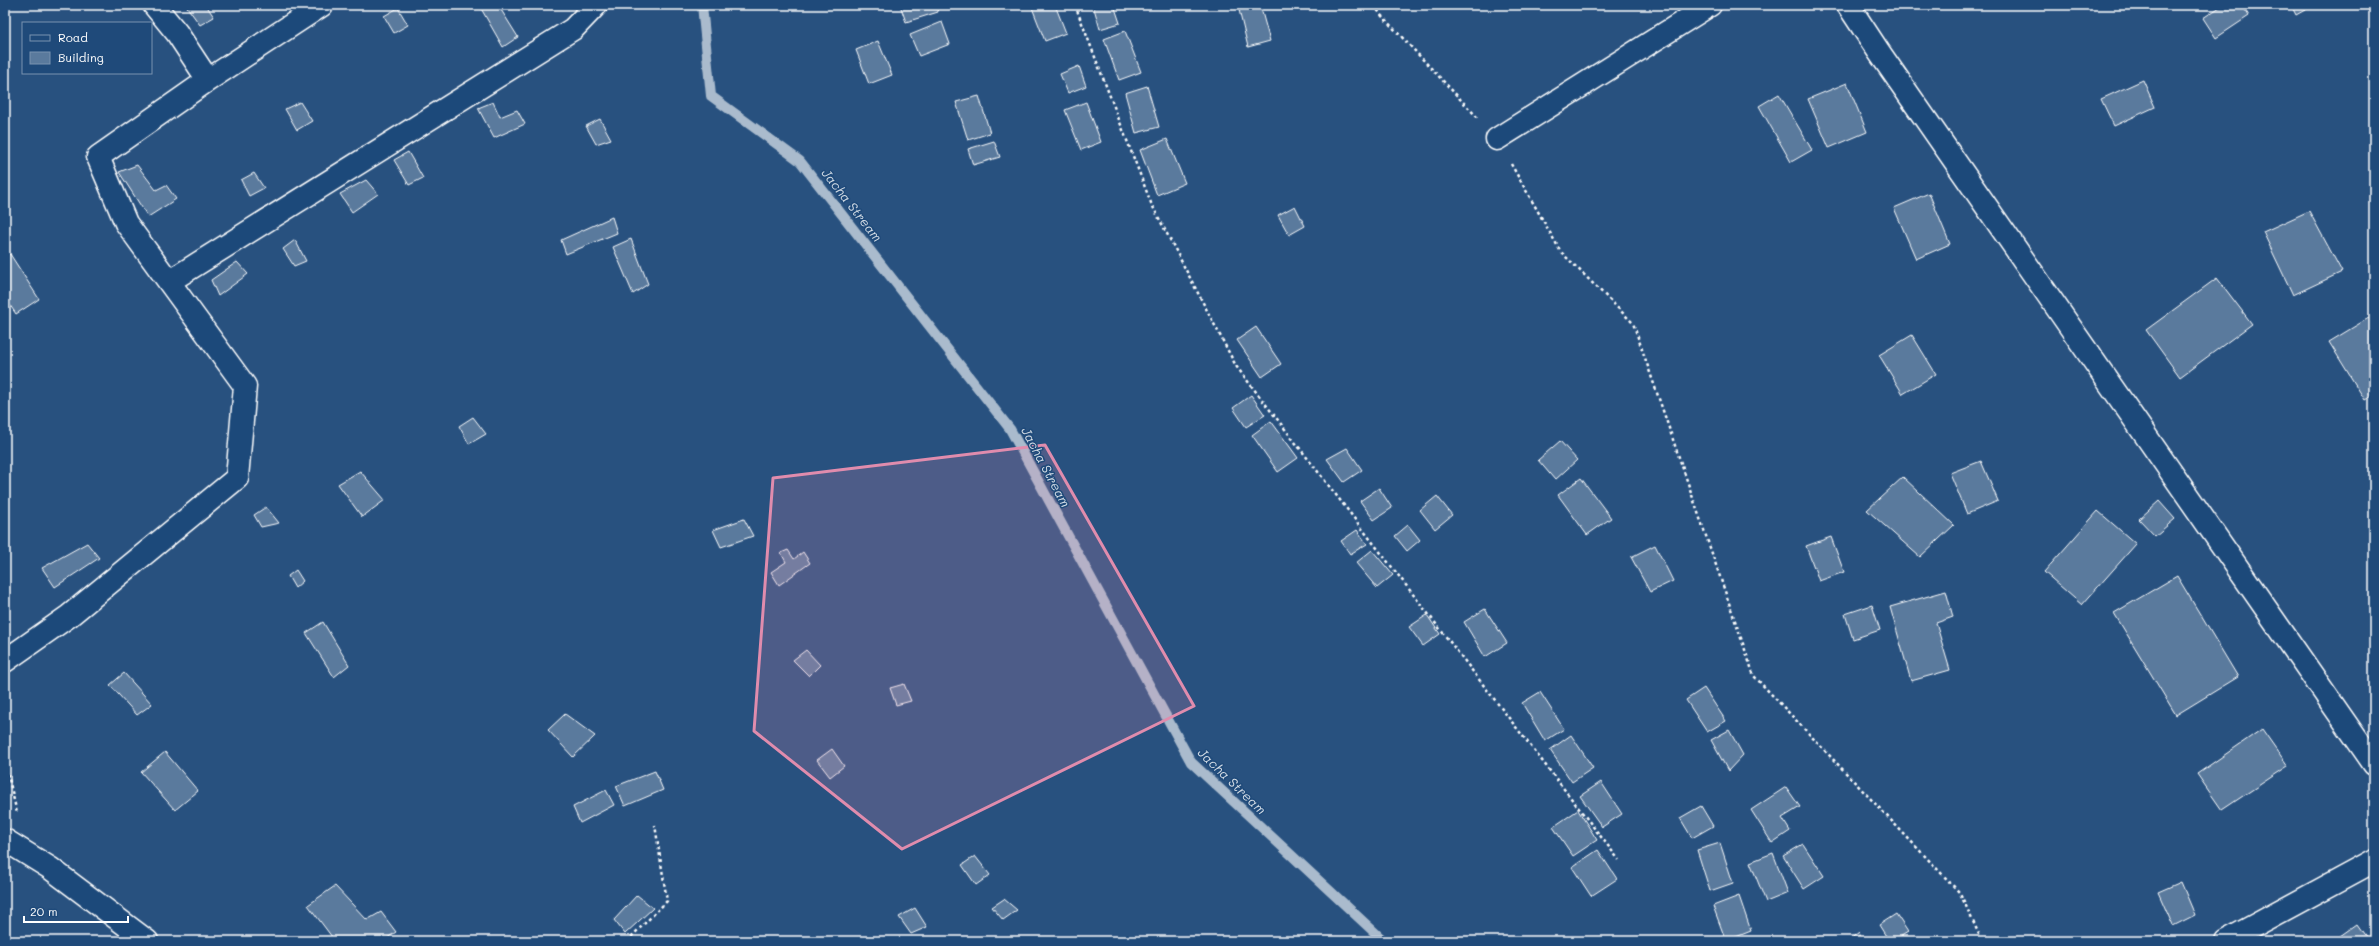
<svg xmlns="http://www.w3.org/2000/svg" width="2379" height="946" font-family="Mali,sans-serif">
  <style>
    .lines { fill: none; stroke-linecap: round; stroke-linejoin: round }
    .stream { stroke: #aabbcd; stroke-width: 10 }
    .building { fill: #5a7a9d; stroke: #fff }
    .minor-casing { stroke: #fff; stroke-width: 25 }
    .path { stroke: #fff; stroke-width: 2.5; stroke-dasharray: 3 3; stroke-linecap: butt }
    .minor { stroke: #1f4a7a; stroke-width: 22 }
    .marked { fill: #e08cad; fill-opacity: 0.2; stroke: #e08cad; stroke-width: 3; stroke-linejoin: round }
    .labels { text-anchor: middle; stroke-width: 3; stroke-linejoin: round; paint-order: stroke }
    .water-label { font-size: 13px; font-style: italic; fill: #d4dde6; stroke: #1f4a7a }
  </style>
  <rect width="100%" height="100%" fill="#28517f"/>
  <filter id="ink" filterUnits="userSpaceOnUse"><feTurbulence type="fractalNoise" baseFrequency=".025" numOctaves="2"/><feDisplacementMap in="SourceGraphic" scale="8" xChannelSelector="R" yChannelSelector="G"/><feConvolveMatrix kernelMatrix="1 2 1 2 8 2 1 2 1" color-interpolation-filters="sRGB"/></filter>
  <g filter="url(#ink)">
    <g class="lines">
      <path class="stream" d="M702 5 711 96 800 161 1010 429 1191 762 1384 941"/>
    </g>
    <path class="building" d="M191 5H206L214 17 200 25 187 7Z
      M479 5H498L518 37 503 47Z
      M900 5H936L938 12 906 22Z
      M1031 5H1055L1066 33 1045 41Z
      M1093 5H1114L1120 23 1100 29Z
      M1260 5 1270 41 1248 47 1239 10Z
      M2223 5H2242L2249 16 2216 38 2203 18Z
      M2291 5H2314L2296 15Z
      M398 8 408 25 394 33 384 16Z
      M942 22 950 44 919 56 910 35Z
      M1125 31 1141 72 1119 80 1104 39Z
      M878 41 892 75 869 84 856 50Z
      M1079 66 1086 86 1068 93 1060 74Z
      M2143 80 2155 107 2114 126 2101 99Z
      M1847 83 1867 132 1829 148 1808 99Z
      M1147 86 1159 127 1136 133 1125 93Z
      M1779 94 1812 150 1791 162 1759 106Z
      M979 96 990 133 968 140 956 102Z
      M300 102 312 121 297 130 285 109Z
      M493 102 500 117 517 110 525 124 494 138 478 108Z
      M1086 102 1101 142 1081 150 1065 110Z
      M600 119 611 139 596 144 586 126Z
      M1167 139 1185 183 1157 195 1140 150Z
      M994 141 1000 157 973 165 968 149Z
      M408 152 423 178 409 185 394 160Z
      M137 165 156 190 166 185 176 199 148 217 119 172Z
      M254 173 264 188 249 196 241 180Z
      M366 180 378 194 352 212 340 194Z
      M1929 193 1950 244 1916 259 1894 208Z
      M1295 206 1305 226 1289 235 1278 215Z
      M2309 211 2342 272 2293 295 2263 232Z
      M612 217 617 233 566 254 561 240Z
      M631 239 648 284 633 294 613 247Z
      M295 240 306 261 294 266 283 249Z
      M10 254 39 299 16 314 5 298V257Z
      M237 262 248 274 218 296 211 280Z
      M2217 278 2252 324 2180 377 2146 330Z
      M2372 316 2374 395 2365 400 2329 342Z
      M1256 327 1281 364 1262 377 1237 340Z
      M1912 335 1936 374 1903 394 1879 355Z
      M1251 395 1265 415 1246 427 1233 408Z
      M473 417 486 434 469 444 459 426Z
      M1271 421 1298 458 1278 472 1252 435Z
      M1560 441 1577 460 1555 480 1538 460Z
      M1347 448 1362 470 1344 482 1327 459Z
      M1981 461 1998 501 1967 514 1950 473Z
      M360 471 385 500 362 517 338 484Z
      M1903 477 1954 525 1920 557 1867 510Z
      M1581 478 1611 518 1587 535 1558 495Z
      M1379 488 1392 508 1374 520 1360 501Z
      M1437 496 1452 515 1435 529 1420 510Z
      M2159 501 2175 519 2155 536 2139 519Z
      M266 507 279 523 261 527 254 515Z
      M2098 511 2136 544 2082 605 2044 572Z
      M744 519 753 536 721 547 713 530Z
      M1408 525 1420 540 1407 551 1395 536Z
      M1357 530 1367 544 1350 554 1341 541Z
      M1831 537 1844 572 1819 581 1806 546Z
      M87 543 99 558 55 587 42 568Z
      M1655 545 1673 581 1650 592 1631 557Z
      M788 550 794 559 803 552 810 563 779 585 771 572 786 562 781 553Z
      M1372 550 1393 575 1377 588 1356 563Z
      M296 570 303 581 295 588 288 576Z
      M2177 576 2238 677 2176 715 2114 613Z
      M1946 591 1953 617 1936 623 1950 670 1911 681 1890 607Z
      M1872 605 1880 630 1853 639 1845 614Z
      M1485 609 1507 643 1485 657 1464 622Z
      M1427 615 1440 634 1423 646 1409 627Z
      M323 622 349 665 334 677 306 633Z
      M806 650 820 665 809 676 793 660Z
      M124 673 152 704 137 715 110 685Z
      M904 684 911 701 896 705 890 688Z
      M1704 688 1726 721 1707 732 1686 700Z
      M1540 692 1564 729 1545 741 1522 703Z
      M565 714 595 736 573 757 548 730Z
      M2262 729 2288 766 2222 810 2197 774Z
      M1729 730 1743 755 1728 771 1711 740Z
      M1571 735 1593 768 1572 782 1550 750Z
      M832 749 844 766 830 777 817 760Z
      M165 752 198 791 175 810 141 772Z
      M655 771 663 790 625 806 616 786Z
      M1601 782 1622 814 1602 827 1580 796Z
      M1786 787 1800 807 1782 818 1790 831 1772 843 1751 810Z
      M606 790 614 805 580 823 573 807Z
      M1701 806 1713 826 1692 838 1680 818Z
      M1578 810 1597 840 1573 856 1553 827Z
      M1720 843 1733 883 1710 891 1697 850Z
      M1803 844 1824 876 1804 889 1783 856Z
      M1598 850 1617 879 1591 896 1572 867Z
      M1773 853 1788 893 1766 902 1750 862Z
      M975 856 990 875 976 885 962 865Z
      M2181 882 2195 915 2173 926 2158 892Z
      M335 886 367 920 381 912 396 932 383 941H335L308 905Z
      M637 895 653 908 625 934 614 920Z
      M1739 896 1751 931 1726 941 1713 906Z
      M1004 899 1017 910 1003 920 992 907Z
      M915 908 927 927 911 934 899 917Z
      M1896 914 1908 932 1893 941H1889L1879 925Z
      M2357 924 2369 941H2333Z
      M1859 932 1862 941H1848Z"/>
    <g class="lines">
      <g class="minor-casing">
        <path id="minor" d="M154 5 177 33 208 80
          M1848 5 1879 52 2374 764
          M1497 139 1710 5
          M170 281 573 29 596 5
          M5 661 69 616 237 478 245 386 126 223 98 157 208 80 322 5
          M5 840 50 868 147 941
          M2226 941 2374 861"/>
      </g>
      <path class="path" d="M1075 5 1151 203 1236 366 1619 860
        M1374 5 1381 15 1478 118
        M1511 164 1561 252 1633 323 1754 676 1960 893 1982 941
        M5 762 17 813
        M627 941 667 901 655 825"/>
      <use href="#minor" class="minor"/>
    </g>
  </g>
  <path class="marked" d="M1045 445 1194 706 902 849 754 731 773 478Z"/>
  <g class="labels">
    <g class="water-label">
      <text transform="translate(852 205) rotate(52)" y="5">Jacha Stream</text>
      <text transform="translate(1046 467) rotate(62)" y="5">Jacha Stream</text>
      <text transform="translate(1232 781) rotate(44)" y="5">Jacha Stream</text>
    </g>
  </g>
  <rect width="2379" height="946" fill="none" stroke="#1f4a7a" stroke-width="20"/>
  <rect x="10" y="10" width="2359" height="926" fill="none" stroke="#fff" stroke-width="1.5" filter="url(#ink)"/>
  <rect x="22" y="22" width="130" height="52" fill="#1f4a7a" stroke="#7992af"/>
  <rect x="30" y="35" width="20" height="6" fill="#1f4a7a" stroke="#7992af"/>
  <text x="58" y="42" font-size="12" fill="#ffffff">Road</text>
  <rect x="30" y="52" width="20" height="12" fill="#5a7a9d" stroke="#7992af"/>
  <text x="58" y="62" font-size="12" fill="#ffffff">Building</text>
  <path d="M24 916v6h104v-6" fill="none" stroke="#ffffff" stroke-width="2"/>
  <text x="30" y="916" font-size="12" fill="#ffffff" stroke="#1f4a7a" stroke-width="3" paint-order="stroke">20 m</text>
</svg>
